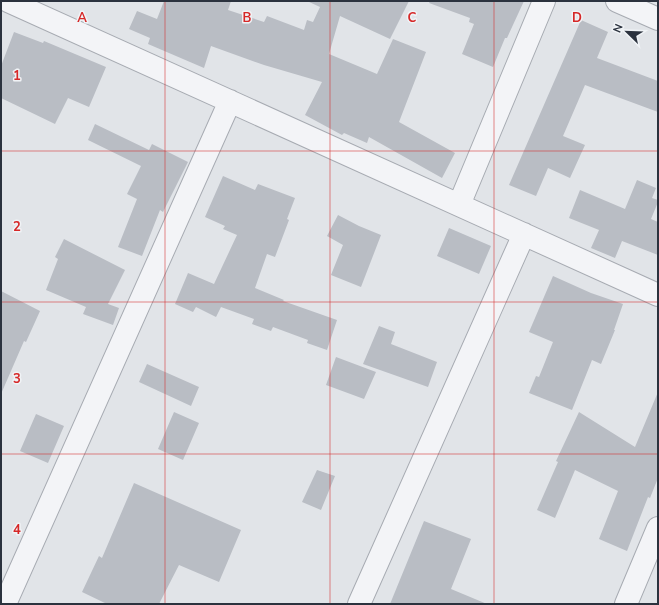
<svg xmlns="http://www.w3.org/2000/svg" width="659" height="605" font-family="'Nunito Sans',sans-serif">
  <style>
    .building { fill: #b9bdc4 }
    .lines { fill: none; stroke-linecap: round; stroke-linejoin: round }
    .street-casing { stroke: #a7abb2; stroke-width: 24 }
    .street { stroke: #f3f4f7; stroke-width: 22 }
    .grid { fill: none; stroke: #d62828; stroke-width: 1; stroke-opacity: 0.55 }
    .grid-label { font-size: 13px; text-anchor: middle; font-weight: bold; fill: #d62828; stroke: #f0f3f6; stroke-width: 3; stroke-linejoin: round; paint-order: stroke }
  </style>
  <rect width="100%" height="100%" fill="#e1e4e8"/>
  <path class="building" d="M164 1H231L228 10 264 22 267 16 304 30 307 20 313 22 320 7 307 1H409L390 39 340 16 329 54 377 74 393 39 426 52 399 122 455 153 442 178 369 137 367 143 344 133 342 135 305 115 322 82 264 65 211 46 204 68 148 44 150 38 129 29 137 11 157 19Z
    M430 1H524L507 38H505L493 67 462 54 474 24 469 22 470 18 429 3Z
    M581 20 608 32 597 58 658 81V112L585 85 563 136 585 145 570 178 548 168 536 196 509 185Z
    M14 32 43 43 44 41 106 67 89 107 68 98 55 124 1 98V66Z
    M95 124 149 150 152 144 188 162 163 212 160 210 142 256 118 247 137 199 127 194 141 166 88 140Z
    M223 176 255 190 258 184 295 198 287 219 289 220 275 257 267 254 255 288 284 300 283 301 337 320 327 350 307 343 308 340 273 327 271 331 252 324 254 319 221 307 216 317 196 307 193 312 175 304 188 273 214 284 237 235 223 229 225 226 205 217Z
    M637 180 656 188 652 198 658 200V202L651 219 658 222V255L622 241 615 258 591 248 599 230 569 218 580 190 625 209Z
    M338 215 359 226 381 235 361 287 331 275 343 245 327 236Z
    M449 228 491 246 479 274 437 256Z
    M64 239 125 270 108 304 119 308 113 325 83 314 86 307 46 290 58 259 55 257Z
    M553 276 591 293 623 304 614 330H615L601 364 592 360 572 410 529 393 536 376 539 377 553 342 529 332Z
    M1 291 40 311 26 342 24 341 1 394Z
    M379 326 395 332 391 344 437 362 428 387 363 364Z
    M336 357 376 372 364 399 326 385Z
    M147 364 199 387 191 406 139 382Z
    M658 392V478L650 498 648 497 627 551 599 539 618 491 575 470 555 518 537 510 558 462 556 461 579 412 635 447Z
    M174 412 199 423 183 460 158 449Z
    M36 414 64 426 48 463 20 451Z
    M317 470 335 476 321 510 302 502Z
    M134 483 241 530 219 582 179 565 159 604H107L82 592 99 556 102 558Z
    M424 521 471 539 451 589 487 604H390Z"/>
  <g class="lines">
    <g class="street-casing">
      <path id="street" d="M8 1 658 295
        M617 1 658 19
        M459 205 544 1
        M5 604 230 101
        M359 604 524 234
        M626 604 658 528"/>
    </g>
    <use href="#street" class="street"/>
  </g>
  <path class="grid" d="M165 1V604M330 1V604M494 1V604M1 151H658M1 302H658M1 454H658"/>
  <g class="grid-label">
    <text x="82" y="22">A</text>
    <text x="247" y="22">B</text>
    <text x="412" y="22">C</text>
    <text x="577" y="22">D</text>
    <text x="17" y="80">1</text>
    <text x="17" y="231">2</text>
    <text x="17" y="383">3</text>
    <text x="17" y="534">4</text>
  </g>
  <rect width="659" height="605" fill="none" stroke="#2b323e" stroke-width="4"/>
  <g transform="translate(627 32) rotate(293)" stroke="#f0f3f6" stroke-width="3" paint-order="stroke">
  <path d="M0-3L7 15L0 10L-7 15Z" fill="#2b323e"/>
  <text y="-6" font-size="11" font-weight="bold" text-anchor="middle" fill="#2b323e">N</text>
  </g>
</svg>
